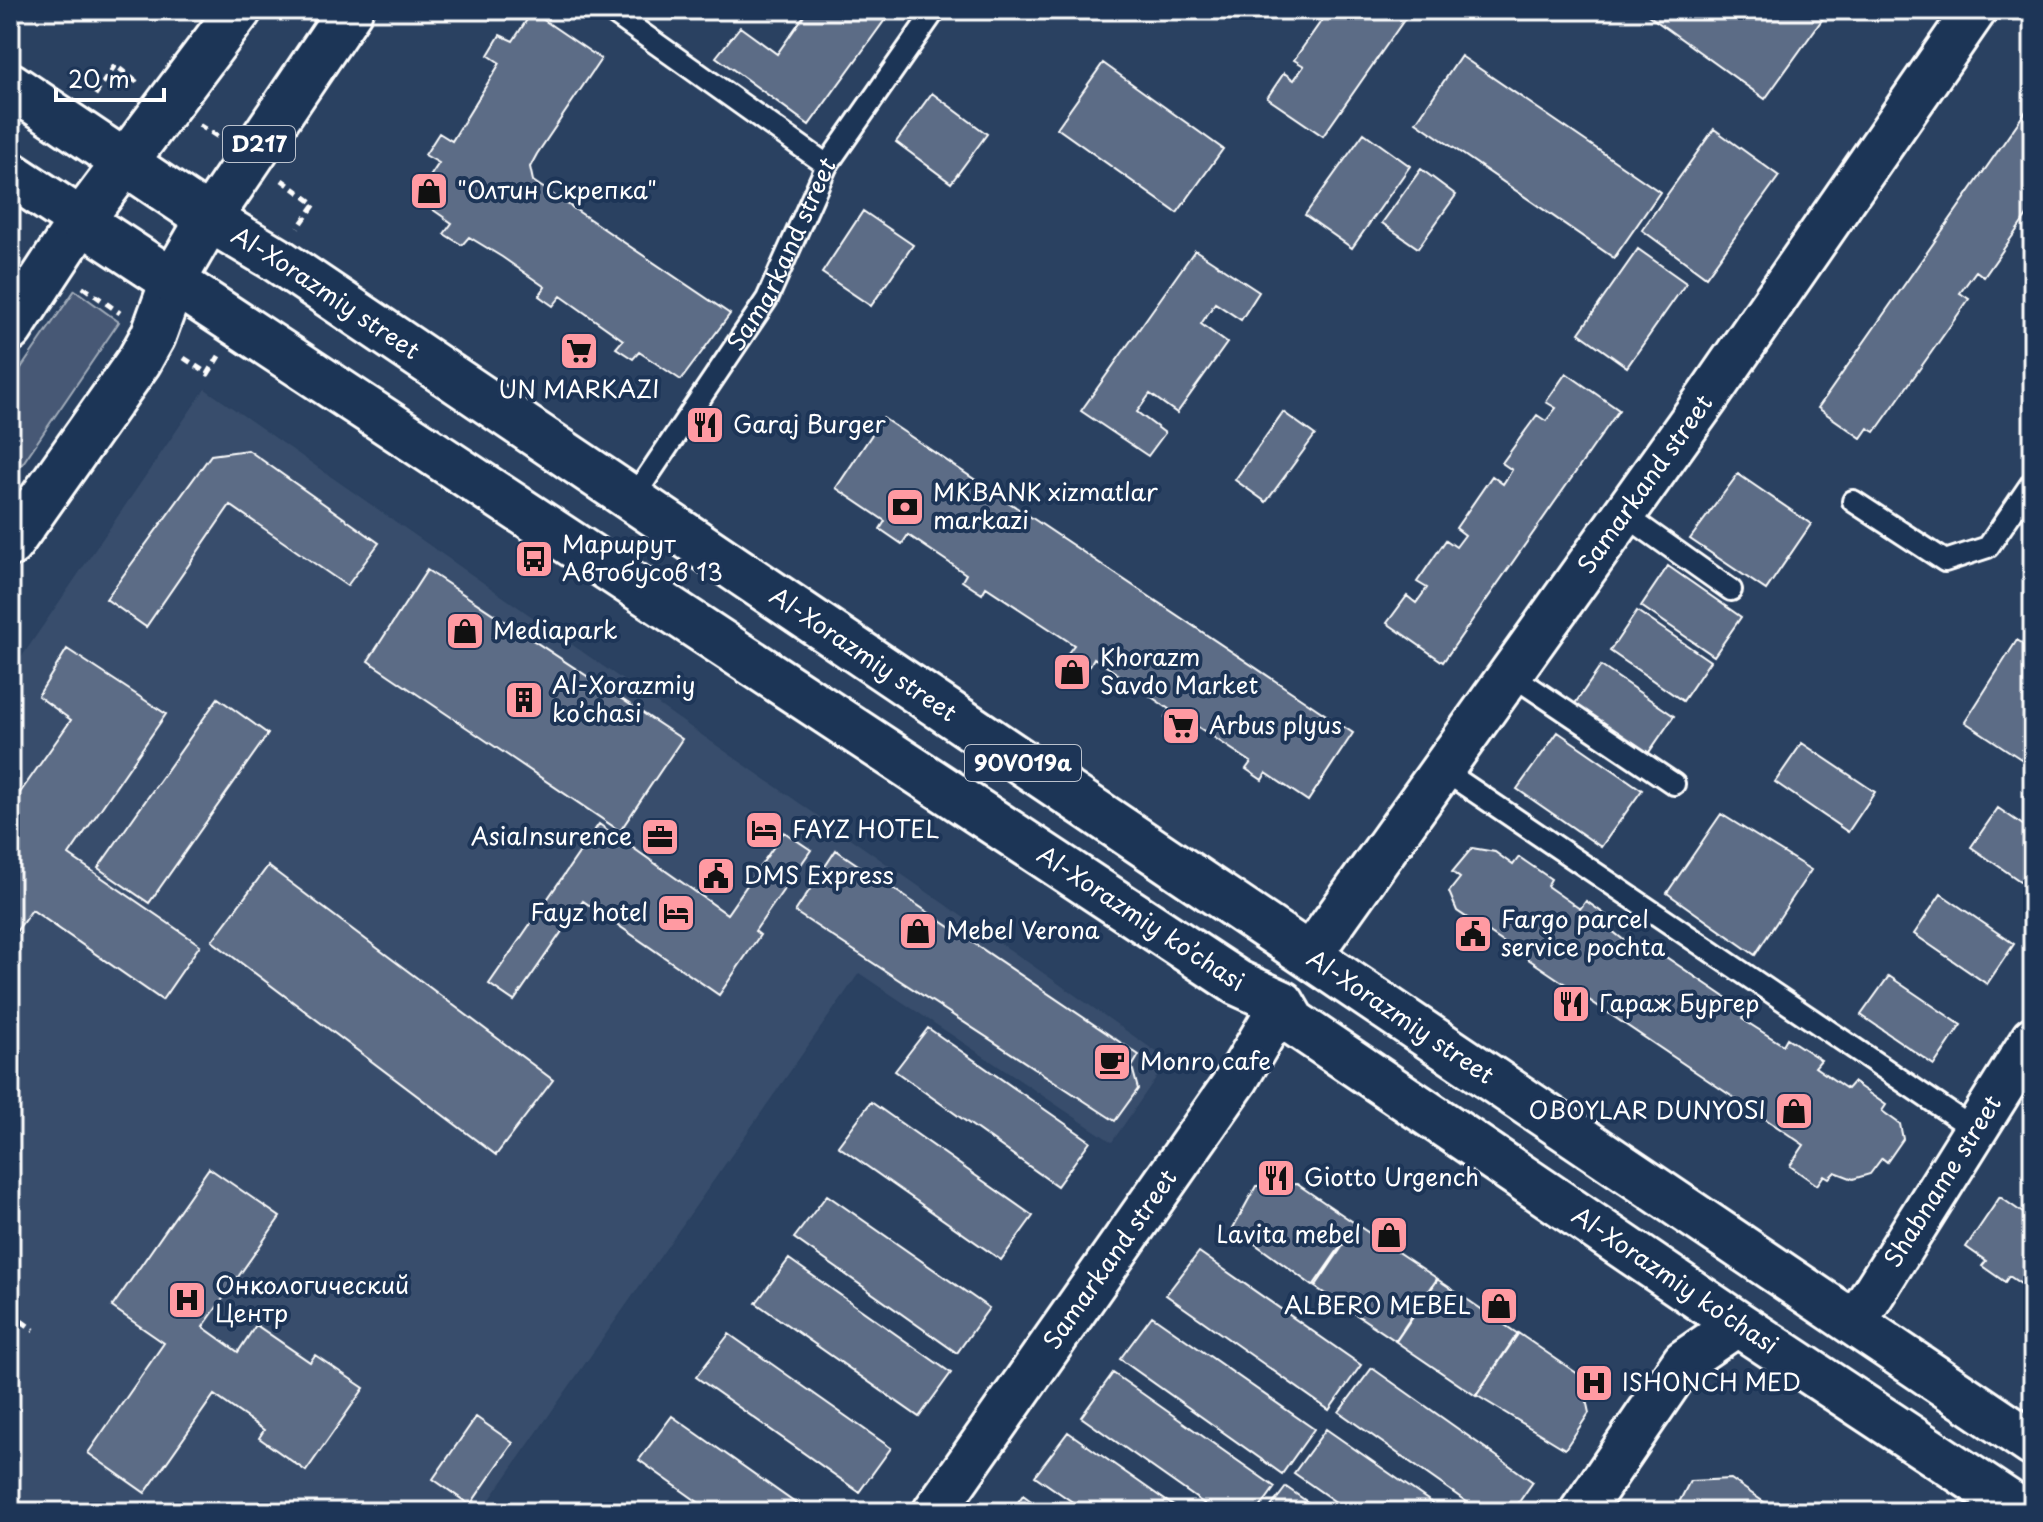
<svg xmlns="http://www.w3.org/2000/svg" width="2043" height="1522" font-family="'Playpen Sans',sans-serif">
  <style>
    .built { fill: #394e6c }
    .green { fill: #465975; stroke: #a2acba; stroke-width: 2 }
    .building { fill: #5b6c86; stroke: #fff; stroke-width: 2 }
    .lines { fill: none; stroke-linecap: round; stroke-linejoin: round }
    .lane-casing { stroke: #fff; stroke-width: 26 }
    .street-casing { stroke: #fff; stroke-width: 48 }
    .secondary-casing { stroke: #fff; stroke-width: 50 }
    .primary-casing { stroke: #fff; stroke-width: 50 }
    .path { stroke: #fff; stroke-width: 5; stroke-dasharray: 8 6; stroke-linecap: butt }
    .lane { stroke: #1d3557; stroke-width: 20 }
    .street { stroke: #1d3557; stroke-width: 42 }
    .secondary { stroke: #1d3557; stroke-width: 44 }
    .primary { stroke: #1d3557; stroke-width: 44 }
    .labels { text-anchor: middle; stroke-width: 8; stroke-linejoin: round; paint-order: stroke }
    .shield { fill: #1d3557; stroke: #bbc2cd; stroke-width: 2 }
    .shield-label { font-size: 22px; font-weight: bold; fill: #fff }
    .poi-label { font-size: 24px; fill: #fff; stroke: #1d3557; text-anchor: start }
    .street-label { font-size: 24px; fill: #fff; stroke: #1d3557 }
  </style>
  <rect width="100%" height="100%" fill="#2a4161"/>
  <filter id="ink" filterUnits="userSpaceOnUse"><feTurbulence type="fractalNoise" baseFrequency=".0125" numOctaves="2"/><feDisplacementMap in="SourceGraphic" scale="16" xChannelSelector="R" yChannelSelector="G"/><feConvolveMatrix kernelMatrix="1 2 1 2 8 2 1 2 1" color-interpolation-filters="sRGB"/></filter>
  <g filter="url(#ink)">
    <path class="built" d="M205 389 1168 1060 1112 1142 859 973 481 1512H10V674Z"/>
    <path class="green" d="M75 290 119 322 10 482V384Z"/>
    <path class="building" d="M808 10H892L809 125 716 57 740 27 777 54Z
      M1329 10 1341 15 1345 10H1411L1323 136 1267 98 1284 73 1294 80 1304 66 1294 60Z
      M1641 10H1829L1765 99Z
      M532 12 601 59 537 154 530 167 533 181 730 314 681 380 639 352 633 359 616 348 623 340 561 296 553 306 539 296 545 287 502 257 469 237 462 245 444 234 452 223 429 207 425 184 439 163 425 155 439 133 452 141 500 63 488 55 500 35 513 41Z
      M1461 56 1660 192 1614 258 1416 122Z
      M1103 63 1223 149 1177 213 1057 128Z
      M932 93 987 134 951 183 896 142Z
      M2033 101V207L1984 277 1976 271 1960 293 1969 299 1875 432 1868 428 1861 438 1818 408Z
      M1714 129 1779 176 1706 277 1642 230Z
      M1364 133 1410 166 1352 248 1305 215Z
      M1421 169 1456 195 1418 248 1382 223Z
      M863 211 913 245 871 306 822 273Z
      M1638 249 1686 283 1627 367 1579 333Z
      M1195 250 1259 292 1241 320 1215 303 1201 324 1227 343 1177 413 1150 394 1137 412 1165 433 1148 456 1081 411Z
      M1566 373 1619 410 1443 662 1387 623 1407 596 1416 603 1427 588 1417 582 1446 540 1456 547 1465 535 1456 528 1492 476 1503 484 1512 470 1502 463 1537 415 1546 421 1556 408 1546 402Z
      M1283 412 1315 435 1266 502 1235 480Z
      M883 418 1353 733 1308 801 1266 773 1262 780 1246 769 1251 762 1189 721 1183 729 1165 717 1169 709 1094 658 1089 667 1068 653 1074 645 986 587 982 594 962 581 966 574 908 535 902 544 880 529 885 521 836 488Z
      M248 450 379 543 347 586 230 505 146 627 106 599 211 455Z
      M1738 474 1811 524 1766 590 1690 539Z
      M1668 566 1741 617 1714 656 1641 606Z
      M427 570 682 739 620 831 368 661Z
      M1637 611 1710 661 1683 701 1610 651Z
      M2017 640 2033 650V767L1965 722Z
      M67 649 166 714 69 855 200 945 162 1000 32 910 10 940V807L71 720 38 696Z
      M1601 666 1674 716 1647 755 1574 705Z
      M218 698 268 734 149 903 98 868Z
      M1558 732 1642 790 1601 847 1517 789Z
      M1802 743 1875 792 1848 832 1775 782Z
      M1998 808 2033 832V890L1971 847Z
      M1721 814 1811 870 1755 955 1667 893Z
      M599 824 727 914 784 832 811 850 755 931 760 935 719 995 583 901 514 1001 489 984Z
      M1472 848 1495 852 1513 865 1519 857 1551 879 1547 886 1580 909 1586 901 1617 923 1611 930 1630 945 1649 957 1654 949 1746 1011 1742 1019 1783 1045 1787 1038 1821 1060 1815 1067 1847 1089 1853 1082 1886 1105 1882 1111 1900 1124 1903 1139 1887 1162 1882 1158 1870 1174 1853 1179 1835 1172 1829 1178 1824 1175 1817 1185 1790 1166 1804 1145 1457 911 1449 892 1460 878 1452 872Z
      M836 850 1139 1055 1132 1067 1138 1089 1115 1121 795 912Z
      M268 866 553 1080 496 1155 212 941Z
      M1941 894 2014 944 1987 984 1914 934Z
      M1889 976 1961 1025 1934 1065 1861 1015Z
      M928 1028 1090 1141 1057 1186 895 1071Z
      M871 1102 1033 1216 1001 1260 838 1146Z
      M209 1168 280 1217 203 1327 238 1352 256 1325 310 1362 315 1355 364 1388 306 1471 259 1438 264 1430 214 1395 145 1493 88 1453 164 1343 112 1307Z
      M1297 1184 1356 1224 1313 1286 1233 1228 1256 1186Z
      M827 1195 989 1308 957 1353 794 1238Z
      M2000 1197 2033 1220V1292L2009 1276 2005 1282 1982 1266 1986 1261 1966 1247Z
      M1357 1225 1438 1279 1396 1341 1315 1287Z
      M1199 1252 1361 1365 1329 1410 1166 1295Z
      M789 1259 951 1373 919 1417 756 1303Z
      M1437 1279 1518 1334 1476 1396 1395 1341Z
      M1152 1316 1314 1429 1282 1474 1120 1359Z
      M1518 1333 1581 1376 1589 1413 1565 1449 1476 1395Z
      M729 1334 891 1448 859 1492 696 1377Z
      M1372 1368 1533 1482 1512 1512H1481L1339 1412Z
      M1113 1373 1275 1487 1257 1512H1216L1081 1417Z
      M672 1416 808 1512H712L639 1460Z
      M476 1417 513 1443 470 1505 433 1479Z
      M1326 1429 1445 1512H1350L1294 1473Z
      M1068 1432 1182 1512H1087L1035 1476Z
      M1731 1479 1778 1512H1674L1690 1481Z
      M1286 1487 1322 1512H1267Z
      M1023 1495 1046 1512H1011Z
      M613 1504 624 1512H608Z"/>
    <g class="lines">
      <g class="lane-casing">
        <g id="lane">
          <path d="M609 10 827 165"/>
          <path id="s1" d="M631 501 767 299 827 165 935 10"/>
          <path d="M1853 501 1945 561 1988 547 2033 481"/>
          <path d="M1625 515 1731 590"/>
          <path d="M1509 673 1674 784"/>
          <path d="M1440 768 1975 1130"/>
        </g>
      </g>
      <g class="street-casing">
        <g id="street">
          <path id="s2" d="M1310 955 1707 398 1975 10"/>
          <path id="s3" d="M1854 1324 2033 1038"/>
          <path id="s4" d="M934 1512 1237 1079 1282 1003"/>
          <path d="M1581 1512 1684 1361 1738 1324"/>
        </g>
      </g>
      <g class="secondary-casing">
        <path id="secondary" d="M10 329 81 221
          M10 544 139 361 153 336 173 281"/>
      </g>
      <g class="primary-casing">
        <g id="primary">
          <path id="s5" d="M10 85 209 219 276 259 2033 1444"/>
          <path id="s6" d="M10 174 1238 983 1282 1003 1293 1022 1738 1324 2023 1512"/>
          <path d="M81 221 239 10"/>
          <path d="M173 281 209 219 350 10"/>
        </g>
      </g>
      <path class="path" d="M95 95 115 65 138 83
        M199 125 218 137
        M282 180 315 204 298 228
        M83 287 120 313
        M184 358 208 374 219 356
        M10 1313 34 1330"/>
      <use href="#lane" class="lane"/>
      <use href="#street" class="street"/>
      <use href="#secondary" class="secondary"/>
      <use href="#primary" class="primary"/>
    </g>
  </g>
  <defs>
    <g id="shop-square" transform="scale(2)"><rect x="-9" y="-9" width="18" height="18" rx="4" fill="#ff9aa2" stroke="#1d3557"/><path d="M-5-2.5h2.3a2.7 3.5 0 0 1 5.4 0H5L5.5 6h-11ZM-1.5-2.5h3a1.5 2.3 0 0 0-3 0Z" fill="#111"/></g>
    <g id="supermarket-square" transform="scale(2)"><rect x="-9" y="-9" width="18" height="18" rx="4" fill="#ff9aa2" stroke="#1d3557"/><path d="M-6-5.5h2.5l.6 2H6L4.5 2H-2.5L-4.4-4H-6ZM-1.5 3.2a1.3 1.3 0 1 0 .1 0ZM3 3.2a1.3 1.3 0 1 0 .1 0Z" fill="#111"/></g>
    <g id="restaurant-square" transform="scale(2)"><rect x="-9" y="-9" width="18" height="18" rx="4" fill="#ff9aa2" stroke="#1d3557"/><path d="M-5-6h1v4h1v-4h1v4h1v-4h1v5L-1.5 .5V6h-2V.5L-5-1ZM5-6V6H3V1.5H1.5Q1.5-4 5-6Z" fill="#111"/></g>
    <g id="bank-square" transform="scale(2)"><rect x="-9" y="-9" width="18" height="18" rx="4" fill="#ff9aa2" stroke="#1d3557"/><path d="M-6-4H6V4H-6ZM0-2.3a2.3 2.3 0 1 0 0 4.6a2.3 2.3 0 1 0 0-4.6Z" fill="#111"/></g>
    <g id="bus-square" transform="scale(2)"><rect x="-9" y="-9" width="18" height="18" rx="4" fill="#ff9aa2" stroke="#1d3557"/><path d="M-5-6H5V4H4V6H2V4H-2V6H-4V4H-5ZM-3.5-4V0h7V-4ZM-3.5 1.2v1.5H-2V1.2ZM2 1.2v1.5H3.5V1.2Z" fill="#111"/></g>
    <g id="building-square" transform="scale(2)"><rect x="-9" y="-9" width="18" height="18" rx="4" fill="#ff9aa2" stroke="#1d3557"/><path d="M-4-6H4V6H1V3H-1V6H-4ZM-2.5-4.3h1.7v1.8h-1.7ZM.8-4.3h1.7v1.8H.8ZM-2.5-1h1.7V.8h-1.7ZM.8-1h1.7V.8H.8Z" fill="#111"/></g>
    <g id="hotel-square" transform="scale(2)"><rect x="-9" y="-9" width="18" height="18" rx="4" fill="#ff9aa2" stroke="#1d3557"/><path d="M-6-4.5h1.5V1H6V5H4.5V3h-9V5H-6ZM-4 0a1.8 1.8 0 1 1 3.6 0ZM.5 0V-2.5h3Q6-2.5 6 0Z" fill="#111"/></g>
    <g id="office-square" transform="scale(2)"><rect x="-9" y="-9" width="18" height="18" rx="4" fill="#ff9aa2" stroke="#1d3557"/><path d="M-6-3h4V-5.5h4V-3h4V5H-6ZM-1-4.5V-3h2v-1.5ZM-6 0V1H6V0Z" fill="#111"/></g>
    <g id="civic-square" transform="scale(2)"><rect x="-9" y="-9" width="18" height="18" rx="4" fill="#ff9aa2" stroke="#1d3557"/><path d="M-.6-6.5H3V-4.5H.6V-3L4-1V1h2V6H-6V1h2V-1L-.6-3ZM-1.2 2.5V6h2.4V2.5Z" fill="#111"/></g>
    <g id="cafe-square" transform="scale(2)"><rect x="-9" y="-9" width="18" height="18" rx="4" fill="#ff9aa2" stroke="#1d3557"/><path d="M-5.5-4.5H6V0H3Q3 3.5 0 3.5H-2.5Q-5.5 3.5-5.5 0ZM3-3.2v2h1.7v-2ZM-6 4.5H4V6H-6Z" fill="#111"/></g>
    <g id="hospital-square" transform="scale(2)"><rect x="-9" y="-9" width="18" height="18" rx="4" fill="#ff9aa2" stroke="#1d3557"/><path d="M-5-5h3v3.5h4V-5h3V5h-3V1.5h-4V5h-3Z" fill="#111"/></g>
  </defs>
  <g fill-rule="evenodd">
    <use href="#shop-square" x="429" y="191"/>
    <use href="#supermarket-square" x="579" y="351"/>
    <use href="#restaurant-square" x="705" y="425"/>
    <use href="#bank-square" x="905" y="507"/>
    <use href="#bus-square" x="534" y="559"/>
    <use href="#shop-square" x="465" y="631"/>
    <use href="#shop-square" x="1072" y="672"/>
    <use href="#building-square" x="524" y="700"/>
    <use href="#supermarket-square" x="1181" y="726"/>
    <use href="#hotel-square" x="764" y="830"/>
    <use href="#office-square" x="660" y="837"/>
    <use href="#civic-square" x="716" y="876"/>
    <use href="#hotel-square" x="676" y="913"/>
    <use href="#shop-square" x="918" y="931"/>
    <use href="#civic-square" x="1473" y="934"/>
    <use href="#restaurant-square" x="1571" y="1004"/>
    <use href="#cafe-square" x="1112" y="1062"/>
    <use href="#shop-square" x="1794" y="1111"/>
    <use href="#restaurant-square" x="1276" y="1178"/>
    <use href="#shop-square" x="1389" y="1235"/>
    <use href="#hospital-square" x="187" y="1300"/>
    <use href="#shop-square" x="1499" y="1306"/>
    <use href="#hospital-square" x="1594" y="1383"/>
  </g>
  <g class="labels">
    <g class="shield">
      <rect x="223" y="126" width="72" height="36" rx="6"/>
      <rect x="965" y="745" width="116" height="36" rx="6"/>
    </g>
    <g class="shield-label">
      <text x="259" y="152">D217</text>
      <text x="1023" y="771">90V019a</text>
    </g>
    <g class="poi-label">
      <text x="457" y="199">"Олтин Скрепка"</text>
      <text x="579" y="398" text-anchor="middle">UN MARKAZI</text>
      <text x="733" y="433">Garaj Burger</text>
      <text x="933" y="501">MKBANK xizmatlar<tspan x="933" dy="28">markazi</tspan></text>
      <text x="562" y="553">Маршрут<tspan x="562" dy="28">Автобусов 13</tspan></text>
      <text x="493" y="639">Mediapark</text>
      <text x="1100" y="666">Khorazm<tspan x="1100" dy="28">Savdo Market</tspan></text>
      <text x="552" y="694">Al-Xorazmiy<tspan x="552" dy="28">ko’chasi</tspan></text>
      <text x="1209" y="734">Arbus plyus</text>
      <text x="792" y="838">FAYZ HOTEL</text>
      <text x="632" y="845" text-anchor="end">AsiaInsurence</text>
      <text x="744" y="884">DMS Express</text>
      <text x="648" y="921" text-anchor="end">Fayz hotel</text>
      <text x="1501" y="928">Fargo parcel<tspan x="1501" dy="28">service pochta</tspan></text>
      <text x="946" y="939">Mebel Verona</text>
      <text x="1599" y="1012">Гараж Бургер</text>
      <text x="1140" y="1070">Monro cafe</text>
      <text x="1766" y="1119" text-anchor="end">OBOYLAR DUNYOSI</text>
      <text x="1304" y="1186">Giotto Urgench</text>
      <text x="1361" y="1243" text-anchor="end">Lavita mebel</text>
      <text x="215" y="1294">Онкологический<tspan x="215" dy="28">Центр</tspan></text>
      <text x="1471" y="1314" text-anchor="end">ALBERO MEBEL</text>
      <text x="1622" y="1391">ISHONCH MED</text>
    </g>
    <g class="street-label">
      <text dy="8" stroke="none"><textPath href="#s1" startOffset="290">Samarkand street</textPath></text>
      <text dy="8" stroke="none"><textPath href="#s5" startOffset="378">Al-Xorazmiy street</textPath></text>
      <text dy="8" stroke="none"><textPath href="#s2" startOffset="578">Samarkand street</textPath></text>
      <text dy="8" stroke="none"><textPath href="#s5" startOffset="1026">Al-Xorazmiy street</textPath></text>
      <text dy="8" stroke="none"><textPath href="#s6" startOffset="1354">Al-Xorazmiy ko’chasi</textPath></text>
      <text dy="8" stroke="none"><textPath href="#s5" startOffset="1674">Al-Xorazmiy street</textPath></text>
      <text dy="8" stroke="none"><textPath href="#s3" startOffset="168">Shabname street</textPath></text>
      <text dy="8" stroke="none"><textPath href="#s4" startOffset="308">Samarkand street</textPath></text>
      <text dy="8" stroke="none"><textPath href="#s6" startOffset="2002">Al-Xorazmiy ko’chasi</textPath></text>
    </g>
  </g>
  <rect width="2043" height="1522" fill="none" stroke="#1d3557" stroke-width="40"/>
  <rect x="20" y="20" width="2003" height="1482" fill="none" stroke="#fff" stroke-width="3" filter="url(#ink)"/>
  <path d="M56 88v12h108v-12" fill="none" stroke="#ffffff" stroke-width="4"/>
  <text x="68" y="88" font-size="24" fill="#ffffff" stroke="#1d3557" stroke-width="6" paint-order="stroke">20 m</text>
</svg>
